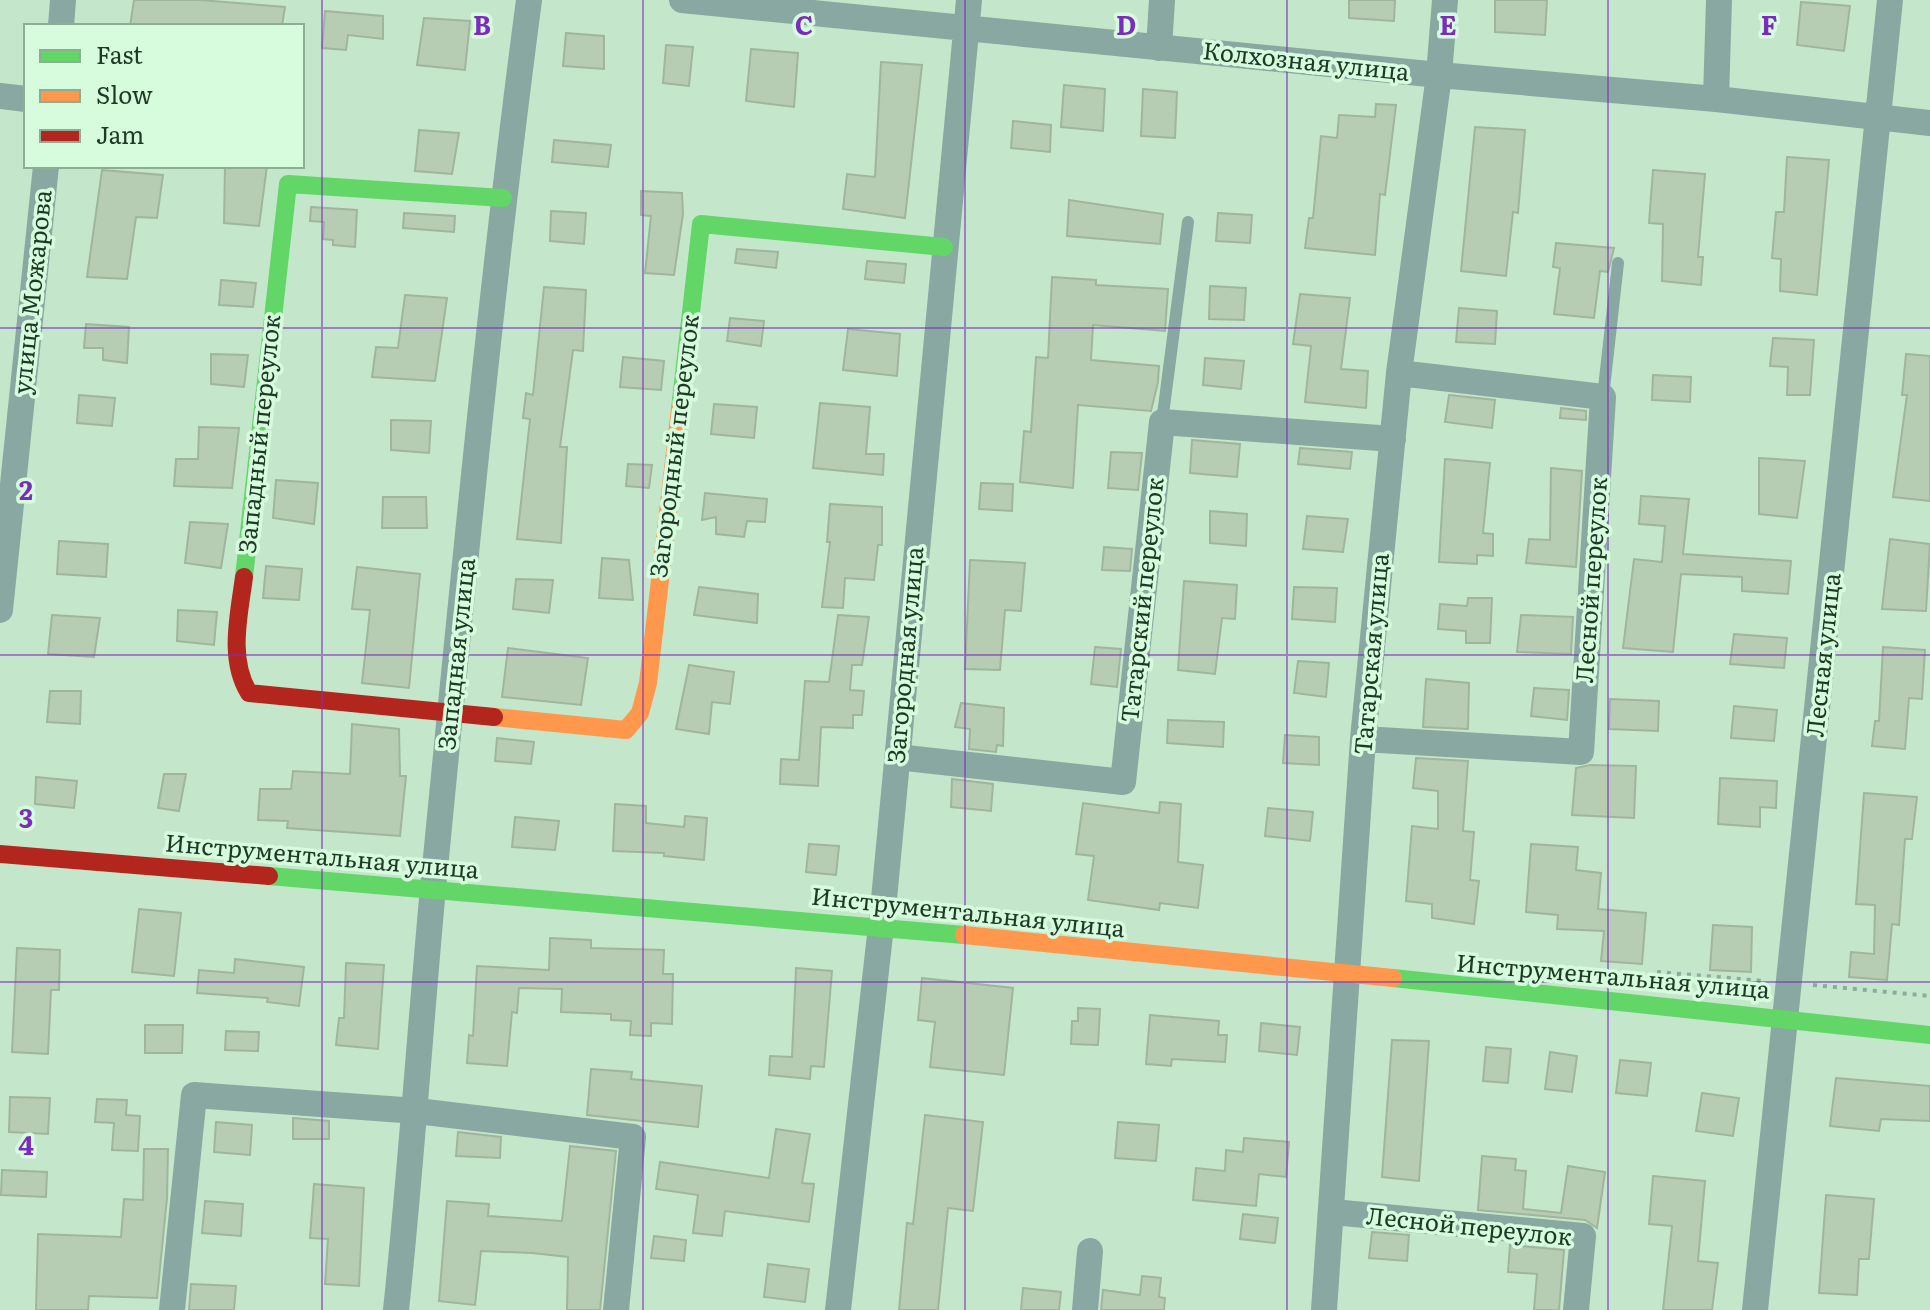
<svg xmlns="http://www.w3.org/2000/svg" width="1930" height="1310" font-family="Literata,serif">
  <style>
    .building { fill: #b6ccb3; stroke: #9fb69c; stroke-width: 2 }
    .lines { fill: none; stroke-linecap: round; stroke-linejoin: round }
    .path { stroke: #8daa9d; stroke-width: 4; stroke-dasharray: 4 6; stroke-linecap: butt }
    .lane { stroke: #88a8a1; stroke-width: 12 }
    .street { stroke: #88a8a1; stroke-width: 26 }
    .fast { stroke: #63d668; stroke-width: 18 }
    .slow { stroke: #ff974d; stroke-width: 18 }
    .jam { stroke: #b3261e; stroke-width: 18 }
    .grid { fill: none; stroke: #7b2cbf; stroke-width: 2; stroke-opacity: 0.55 }
    .labels { text-anchor: middle; stroke-width: 7; stroke-linejoin: round; paint-order: stroke }
    .street-label { font-size: 24px; fill: #1f3926; stroke: #d6fcdd }
    .grid-label { font-size: 26px; text-anchor: middle; font-weight: bold; fill: #7b2cbf; stroke: #d6fcdd; stroke-width: 7; stroke-linejoin: round; paint-order: stroke }
  </style>
  <rect width="100%" height="100%" fill="#c4e7cb"/>
  <path class="building" d="M134 0H200L285 7 282 26H130Z
    M1349 0H1395L1394 21 1349 18Z
    M1495 0H1547L1545 35 1495 32Z
    M1801 2 1850 6 1844 51 1797 45Z
    M325 11 383 16V39L348 35 346 50 322 48Z
    M424 18 470 21 465 70 417 65Z
    M566 33 604 36V69L563 66Z
    M666 45 693 47 689 86 663 83Z
    M751 49 798 53 794 107 746 101Z
    M881 62 922 65 905 218 843 209 847 174 875 177Z
    M1064 85 1105 89 1103 131 1061 127Z
    M1143 89 1177 92 1175 138 1141 136Z
    M1376 104 1396 105 1385 195 1380 194 1375 255 1305 248 1309 218H1313L1321 136 1337 138 1339 115 1375 117Z
    M1013 121 1051 125 1050 152 1011 148Z
    M1475 127 1525 130 1518 213 1513 212 1506 276 1461 271Z
    M419 130 459 133 452 174 415 171Z
    M554 140 611 145 608 167 552 162Z
    M1787 157 1829 160 1817 295 1780 291 1781 259 1772 258 1776 212H1784Z
    M225 166H267L259 226 224 223Z
    M102 170 163 175 157 218 136 217 127 279 87 277Z
    M1653 170 1705 174 1698 257H1703L1701 285 1662 281 1663 224 1649 223Z
    M641 191 682 193 683 214 674 275 645 273 651 216 641 215Z
    M1069 200 1163 214 1160 244 1067 236Z
    M311 207 357 210 355 247 333 245V240L323 239 324 222 310 221Z
    M551 211 586 213 584 244 550 241Z
    M404 213 455 216 454 232 403 228Z
    M1218 213 1252 215 1250 243 1216 241Z
    M1556 243 1614 248 1608 272 1600 271 1594 318 1554 314 1560 268 1553 267Z
    M737 249 778 252 776 268 735 263Z
    M867 261 906 264 904 283 865 279Z
    M1052 277 1096 280V285L1168 289 1165 331 1093 325 1091 360 1159 366 1158 382 1151 411 1078 405 1073 488 1020 482 1024 431 1031 432 1036 357 1048 358Z
    M221 280 256 283 253 307 219 305Z
    M1210 286 1246 288 1244 320 1209 319Z
    M544 287 586 290 583 351 573 350 560 447H567L561 543 517 539 530 419 523 418 526 393 533 395Z
    M1300 294 1350 298 1341 369 1368 371 1366 408 1305 402 1311 346 1293 344Z
    M405 295 447 298 435 381 372 377 376 347 398 348Z
    M1459 308 1497 311 1495 344 1456 342Z
    M730 318 764 321 761 346 727 341Z
    M86 324 129 327 127 363 103 360V348H84Z
    M848 329 900 334 897 376 843 370Z
    M1773 338 1814 340 1810 395H1787L1788 367 1770 366Z
    M211 354 248 355 244 387 211 384Z
    M1906 354 1930 356V501L1893 497 1907 395H1902Z
    M623 357 664 361 661 390 620 387Z
    M1205 358 1244 361 1241 389 1203 385Z
    M1653 375 1691 377 1690 402 1652 400Z
    M79 395 115 398 112 426 77 423Z
    M1449 395 1495 400 1492 428 1445 422Z
    M820 403 870 407 866 454H884L883 475 813 468Z
    M714 404 757 407 754 438 711 434Z
    M1561 408 1586 411V420L1560 418Z
    M391 420 431 421 429 453 391 450Z
    M199 427 239 428 232 488 174 486 176 459H198Z
    M1192 440 1240 444 1237 477 1190 473Z
    M1300 448 1352 452 1350 469 1298 464Z
    M1111 452 1142 453 1138 490 1108 488Z
    M1759 458 1805 461 1797 518 1759 514Z
    M1445 459 1490 463 1483 533 1493 534V556L1477 555V564L1439 562Z
    M628 464 652 465 649 488 626 486Z
    M1551 468 1582 471 1576 567 1526 563 1529 539 1550 540Z
    M276 480 318 483 314 524 273 518Z
    M981 483 1013 484 1012 511 979 509Z
    M705 493 767 499 765 522 747 521 744 537 716 534V517L702 520Z
    M1641 496 1689 499 1683 554 1791 561 1788 594 1742 591V577L1681 574 1673 652 1623 648 1634 559 1662 562 1665 526 1639 524Z
    M383 497H426L427 528H382Z
    M830 504 882 507V545H878L874 580 845 578 843 608 822 607 830 542H827Z
    M1210 511 1247 514 1246 546 1210 543Z
    M1307 516 1348 519 1343 552 1303 549Z
    M190 522 228 524 221 568 185 563Z
    M1890 539 1930 544 1926 611 1882 609Z
    M59 541 108 544 106 577 57 574Z
    M1104 547 1132 549 1130 571 1102 570Z
    M602 558 629 560 633 600 599 598Z
    M970 560 1025 563 1021 611 1005 610 1000 670 965 669Z
    M266 566 302 569 299 600 263 598Z
    M357 567 420 574 409 688 362 683 370 610 352 609Z
    M516 579 553 580 549 613 513 609Z
    M1184 581 1237 585 1235 619 1222 618 1215 674 1178 670Z
    M699 587 758 594 757 623 694 615Z
    M1294 587 1337 588 1335 622 1292 619Z
    M1468 598H1492L1490 643H1466V631L1438 629 1440 604 1467 606Z
    M178 610 217 612 214 645 177 641Z
    M52 615 100 618 94 657 48 654Z
    M838 615 869 617 862 665H852L850 690 864 691 862 715H853V728L821 727 818 786 780 784 781 759 799 760 805 681 829 682Z
    M1521 615 1573 617 1571 654 1517 652Z
    M1734 634 1787 638 1784 668 1730 664Z
    M1095 647 1121 649 1117 687 1091 684Z
    M1883 647 1925 650 1922 699 1909 698 1905 749 1872 746 1875 721H1879Z
    M508 648 588 658 581 705 502 697Z
    M1298 661 1329 663 1326 697 1294 693Z
    M689 665 734 672 730 704 712 702 709 734 676 729Z
    M1426 679 1469 683 1468 729 1423 727Z
    M1534 688 1569 690 1567 720 1531 716Z
    M50 691H81L80 724 47 722Z
    M1610 699 1659 701 1658 731 1609 729Z
    M961 703 1004 708 1003 746 997 745 996 752 969 749 970 729 955 727Z
    M1734 706 1777 710 1774 741 1731 738Z
    M1168 720 1224 722 1223 747 1167 743Z
    M352 724 399 729 400 776H406L400 836 287 828 288 821 258 820 260 789H291L293 771 350 774Z
    M1285 735 1319 737V765L1283 763Z
    M497 738 534 742 531 764 495 761Z
    M1416 758 1468 761 1463 831 1474 832 1470 880 1479 881 1474 924 1432 918V904L1406 901 1412 826 1438 829V791L1413 788Z
    M1590 765 1636 766 1634 818 1572 815 1576 768Z
    M164 774H186L179 811 158 808Z
    M36 777 77 781 74 808 35 804Z
    M1720 778 1777 781 1776 808 1760 807V827L1718 824Z
    M952 779 993 784 991 811 951 807Z
    M1864 793 1917 797 1912 839H1905L1899 925 1892 924 1887 980 1849 977 1851 952 1874 954 1875 905 1856 904Z
    M1160 802 1181 804 1178 862 1203 865 1198 908 1160 903 1159 910 1088 900 1094 856 1076 854 1083 803 1159 813Z
    M615 804 646 806V823L684 827 685 816 707 818 704 860 664 856V853L613 851Z
    M1268 808 1313 812 1310 841 1265 836Z
    M515 817 559 821 555 850 512 847Z
    M809 844 839 846 836 875 806 872Z
    M1531 844 1578 847 1576 870 1601 873 1598 909 1646 913 1642 964 1601 961 1604 931 1557 929 1558 915 1526 912Z
    M139 909 181 913 174 976 132 972Z
    M1713 925 1752 927 1751 972 1710 970Z
    M550 938 591 940V948L664 950 663 974H673L672 1024 651 1023V1036L630 1035 631 1021 611 1020V1014L561 1012 562 989 519 988 517 1013 512 1012 507 1066 467 1063 469 1035 473 1036 477 966 549 970Z
    M17 948 60 950 59 990H51L48 1054 12 1052Z
    M235 959 304 967 299 1006 267 1002 268 998 197 993 199 970 234 973Z
    M346 963 384 965 378 1049 336 1045 339 1018H344Z
    M796 968 832 971 824 1067 811 1066 810 1079 769 1075 770 1056 792 1057Z
    M922 978 1013 988 1004 1075 930 1067 935 1022 918 1020Z
    M1078 1008 1100 1009 1098 1045 1071 1044 1072 1021H1078Z
    M1150 1015 1219 1021 1218 1035H1227L1225 1062 1172 1059 1171 1066 1146 1064Z
    M1261 1023 1300 1027 1297 1055 1259 1051Z
    M145 1025H183L182 1053H145Z
    M226 1031 259 1032 258 1051 225 1050Z
    M1392 1040 1429 1041 1419 1181 1382 1177Z
    M1486 1047 1511 1049 1508 1083 1483 1081Z
    M1550 1052 1577 1056 1572 1092 1545 1089Z
    M1620 1060 1651 1063 1647 1096 1616 1093Z
    M591 1069 632 1072 631 1079 702 1086 698 1127 587 1115Z
    M1836 1078 1930 1086V1121L1881 1119 1879 1131 1830 1126Z
    M1702 1093 1739 1098 1733 1136 1696 1131Z
    M10 1097 50 1098 48 1134 9 1132Z
    M97 1099 127 1100 126 1115 140 1116 138 1151 112 1150 114 1123 95 1122Z
    M925 1115 983 1122 973 1211 948 1208 938 1310H899L907 1223 913 1224Z
    M293 1118 329 1121V1139H293Z
    M216 1122 252 1125 250 1155 214 1152Z
    M1118 1122 1159 1125 1156 1161 1115 1158Z
    M776 1129 810 1134 802 1183 814 1184 809 1222 725 1211 722 1236 693 1233 698 1195 656 1189 660 1162 769 1178Z
    M458 1132 501 1137 500 1158 456 1156Z
    M1244 1138 1289 1142 1286 1177 1259 1174 1256 1206 1193 1200 1196 1168 1225 1171 1226 1150 1243 1152Z
    M570 1146 616 1151 600 1310H567L568 1257 532 1253 481 1251 475 1305 439 1301 447 1201 489 1204 488 1216 562 1221Z
    M144 1149H168L167 1198 157 1298 89 1296 88 1310H36L38 1234 121 1237 124 1199 143 1200Z
    M1482 1156 1516 1159 1515 1170 1526 1171 1523 1209 1561 1213 1568 1166 1605 1172 1597 1228 1585 1220 1478 1210Z
    M2 1170 47 1172 46 1197 1 1195Z
    M1653 1176 1705 1181 1698 1261 1718 1263 1712 1310H1663L1672 1226 1649 1224Z
    M314 1184 364 1188 359 1286 325 1284 328 1239 310 1238Z
    M1826 1195 1874 1199 1869 1259H1859L1857 1295 1819 1293Z
    M205 1201 243 1204 241 1236 202 1233Z
    M1243 1214 1278 1218 1275 1243 1240 1239Z
    M1372 1232 1409 1235 1407 1261 1369 1258Z
    M654 1236 686 1240 684 1261 651 1258Z
    M1510 1245 1564 1250 1559 1310H1534L1537 1274 1508 1272Z
    M768 1264 809 1269 805 1302 764 1297Z
    M1142 1276 1161 1278 1159 1297 1165 1298 1164 1310H1101L1103 1290 1140 1295Z
    M191 1284 236 1286 234 1310H189Z
    M1023 1288 1061 1292 1059 1310H1021Z"/>
  <g class="lines">
    <path class="path" d="M1657 972 1764 981
      M1813 985 1930 996"/>
    <path class="lane" d="M1603 397 1618 263
      M1162 422 1188 222"/>
    <path class="street" d="M682 0 1439 75 1716 99 1930 123
      M61 26 63 0
      M1159 48 1162 0
      M0 96 26 99
      M1716 99 1719 0
      M0 610 46 166
      M1363 739 1581 752 1603 397 1399 373
      M897 757 1123 782 1162 422 1393 439
      M1333 1212 1583 1236 1576 1310
      M172 1310 194 1095 417 1111 633 1137 616 1310
      M396 1310C411 1169 420 1029 433 888 462 592 490 295 529 0
      M838 1310 884 899 969 0
      M1085 1310 1090 1251
      M1324 1310 1363 739 1399 373 1439 75 1445 0
      M1755 1310 1890 0"/>
    <path class="fast" d="M680 409 701 224 944 247
      M244 577 288 184 503 198
      M269 876 964 935
      M1393 978 1930 1035"/>
    <path class="slow" d="M494 717 626 730 640 713 648 683 680 409
      M964 935 1393 978"/>
    <path class="jam" d="M244 577C239 615 228 659 249 693L494 717
      M0 854 269 876"/>
  </g>
  <path class="grid" d="M322 0V1310M643 0V1310M965 0V1310M1287 0V1310M1608 0V1310M0 328H1930M0 655H1930M0 982H1930"/>
  <g class="labels">
    <g class="street-label">
      <text transform="translate(1306 62) rotate(6)" y="8">Колхозная улица</text>
      <text transform="translate(33 292) rotate(-84)" y="8">улица Можарова</text>
      <text transform="translate(260 434) rotate(-84)" y="8">Западный переулок</text>
      <text transform="translate(675 446) rotate(-83)" y="8">Загородный переулок</text>
      <text transform="translate(1592 580) rotate(-86)" y="8">Лесной переулок</text>
      <text transform="translate(1143 600) rotate(-84)" y="8">Татарский переулок</text>
      <text transform="translate(457 654) rotate(-84)" y="8">Западная улица</text>
      <text transform="translate(1372 654) rotate(-85)" y="8">Татарская улица</text>
      <text transform="translate(906 655) rotate(-85)" y="8">Загородная улица</text>
      <text transform="translate(1824 655) rotate(-84)" y="8">Лесная улица</text>
      <text transform="translate(322 857) rotate(5)" y="8">Инструментальная улица</text>
      <text transform="translate(968 913) rotate(6)" y="8">Инструментальная улица</text>
      <text transform="translate(1613 977) rotate(5)" y="8">Инструментальная улица</text>
      <text transform="translate(1469 1227) rotate(6)" y="8">Лесной переулок</text>
    </g>
  </g>
  <g class="grid-label">
    <text x="482" y="35">B</text>
    <text x="804" y="35">C</text>
    <text x="1126" y="35">D</text>
    <text x="1448" y="35">E</text>
    <text x="1769" y="35">F</text>
    <text x="26" y="500">2</text>
    <text x="26" y="828">3</text>
    <text x="26" y="1155">4</text>
  </g>
  <rect x="24" y="24" width="280" height="144" fill="#d6fcdd" stroke="#8dae94" stroke-width="2"/>
  <rect x="40" y="50" width="40" height="12" fill="#63d668" stroke="#8dae94" stroke-width="2"/>
  <text x="96" y="64" font-size="24" fill="#1f3926">Fast</text>
  <rect x="40" y="90" width="40" height="12" fill="#ff974d" stroke="#8dae94" stroke-width="2"/>
  <text x="96" y="104" font-size="24" fill="#1f3926">Slow</text>
  <rect x="40" y="130" width="40" height="12" fill="#b3261e" stroke="#8dae94" stroke-width="2"/>
  <text x="96" y="144" font-size="24" fill="#1f3926">Jam</text>
</svg>
